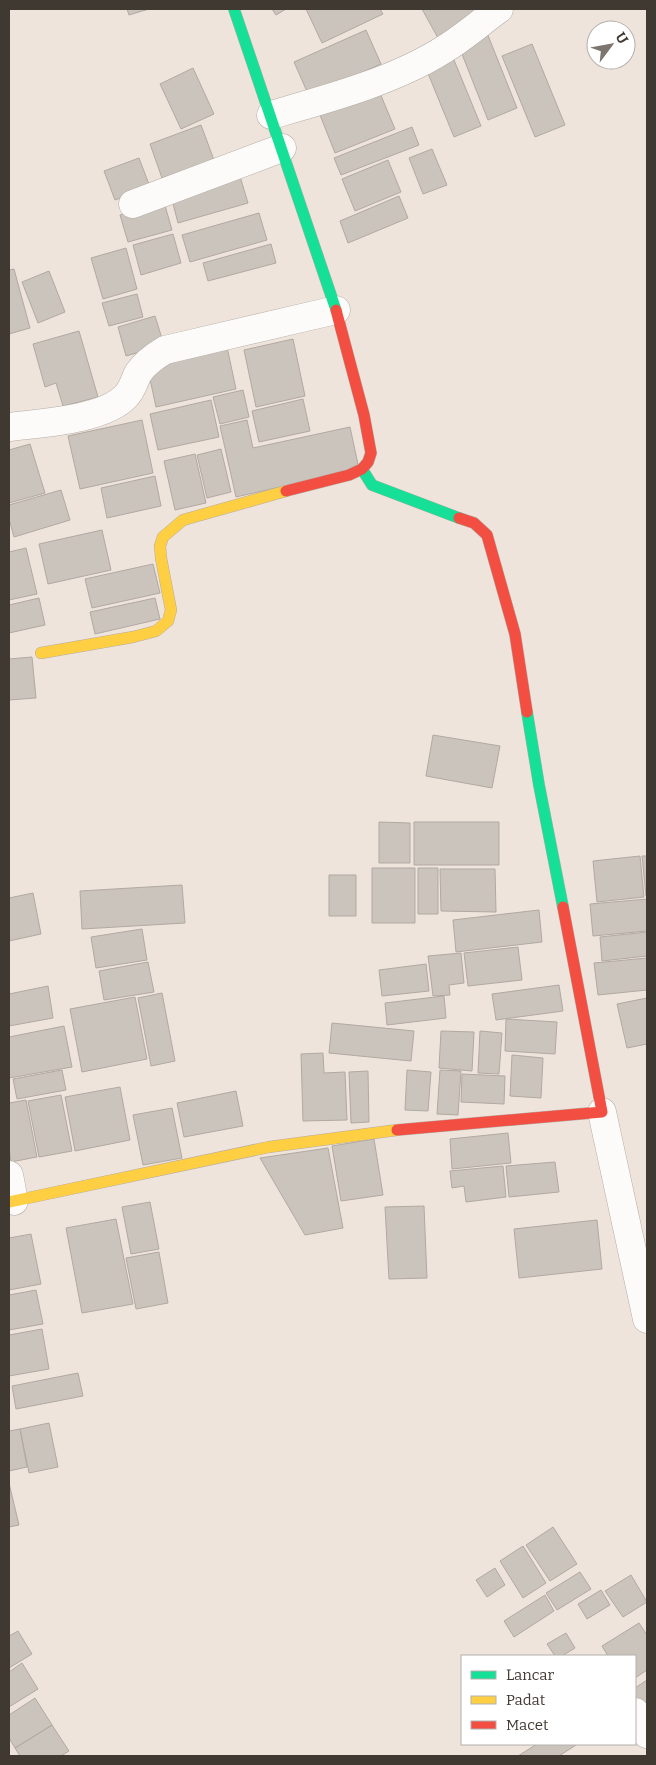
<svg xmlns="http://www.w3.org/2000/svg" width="656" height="1765" font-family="Bitter,serif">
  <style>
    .building { fill: #cbc4bc; stroke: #b1a9a2 }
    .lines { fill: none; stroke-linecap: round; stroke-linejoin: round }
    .street-casing { stroke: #b4aca5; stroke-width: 29 }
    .fast-casing { stroke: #b4aca5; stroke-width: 12 }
    .slow-casing { stroke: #b4aca5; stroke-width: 12 }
    .jam-casing { stroke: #b4aca5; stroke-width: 12 }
    .street { stroke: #fcfbfa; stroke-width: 28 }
    .fast { stroke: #16e098; stroke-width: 11 }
    .slow { stroke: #ffcf43; stroke-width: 11 }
    .jam { stroke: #f24e42; stroke-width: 11 }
  </style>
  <rect width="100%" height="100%" fill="#eee4db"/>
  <path class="building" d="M127 9H149L129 15Z
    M272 9H286L276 15Z
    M306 9H380L383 14 322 43Z
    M422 9H474L478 15 438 38Z
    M366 30 381 64 309 96 294 62Z
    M487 33 517 108 488 120 458 44Z
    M532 44 565 125 535 137 502 56Z
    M454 60 481 126 454 137 427 71Z
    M193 68 214 114 181 129 160 84Z
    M377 86 395 129 335 153 318 110Z
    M201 125 214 160 162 178 150 144Z
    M412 127 419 145 341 175 334 158Z
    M432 149 447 185 423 194 409 158Z
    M139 158 150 187 115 200 104 171Z
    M388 160 401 192 355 211 342 179Z
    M239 173 248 203 178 223 170 192Z
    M399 196 408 218 348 243 340 221Z
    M164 202 172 230 128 242 120 215Z
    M259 213 267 240 190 262 182 235Z
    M173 234 181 263 141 275 133 245Z
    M271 244 276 263 208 281 203 263Z
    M126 248 137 289 103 299 91 258Z
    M14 269 30 328 9 334V270Z
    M49 271 65 312 38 323 22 282Z
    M137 294 143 317 109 326 102 303Z
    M155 316 164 345 126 356 118 327Z
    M79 331 98 397 63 406 56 383 45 387 33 344Z
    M293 339 305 396 256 407 244 350Z
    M227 347 236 389 156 407 147 365Z
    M243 390 249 417 220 424 213 397Z
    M303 399 310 431 259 442 252 411Z
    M211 400 219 437 158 450 150 414Z
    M142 420 153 473 80 489 68 436Z
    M247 420 253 448 350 427 359 469 236 497 220 426Z
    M30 444 45 493 9 503V450Z
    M221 449 231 492 207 498 197 455Z
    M195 454 206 503 175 510 164 461Z
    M155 476 161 506 107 518 101 488Z
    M61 490 70 520 14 537 9 519V505Z
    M102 530 111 570 48 584 39 544Z
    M26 548 37 594 9 600V552Z
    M153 564 160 593 92 608 85 579Z
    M39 598 45 625 9 633V605Z
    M155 598 160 619 95 634 90 612Z
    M32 657 36 698 9 700V659Z
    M433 735 500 746 492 788 426 776Z
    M379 822 410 823V863H379Z
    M414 822H499V865H414Z
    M640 856 644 897 597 902 593 861Z
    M642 856H647V896H646Z
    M372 868H415V923H372Z
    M418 868H438V914H418Z
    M440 869H495L496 912 441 911Z
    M329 875H356V916H329Z
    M182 885 185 923 82 929 80 891Z
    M33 893 41 934 9 941V898Z
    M647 899V931L593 936 590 904Z
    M539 910 542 942 456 952 453 920Z
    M142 929 147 960 96 968 91 937Z
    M647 932V956L602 961 600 937Z
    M518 947 522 980 468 986 464 953Z
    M461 953 464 983 449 985 450 995 433 996 428 956Z
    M647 958V990L598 995 594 963Z
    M148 962 154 992 104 1000 99 971Z
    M426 964 429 991 382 996 379 970Z
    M559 985 563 1011 496 1020 492 994Z
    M48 986 53 1018 9 1026V994Z
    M162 993 175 1061 151 1066 138 998Z
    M444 996 446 1018 387 1025 385 1003Z
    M135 997 147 1059 82 1072 70 1009Z
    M647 998V1044L627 1048 617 1004Z
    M506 1019 557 1022 555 1054 505 1051Z
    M332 1023 414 1031 411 1061 329 1053Z
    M64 1026 72 1067 9 1078V1037Z
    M441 1031 474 1032 472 1071 439 1068Z
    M480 1031 502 1033 499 1074 478 1073Z
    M323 1053 324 1073 345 1072 347 1120 303 1121 301 1054Z
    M512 1055 543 1058 541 1098 510 1096Z
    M62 1070 66 1090 17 1099 13 1079Z
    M407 1070 431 1072 428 1111 405 1110Z
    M440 1070 461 1071 458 1115 437 1114Z
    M368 1071 369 1122 351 1123 349 1072Z
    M462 1074 505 1076 504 1104 461 1102Z
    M120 1087 130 1140 75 1151 65 1097Z
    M236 1091 243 1126 184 1137 177 1103Z
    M61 1095 72 1151 39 1157 28 1101Z
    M26 1100 37 1157 11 1162 9 1147V1103Z
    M172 1108 182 1158 143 1165 133 1115Z
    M508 1133 511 1163 452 1169 450 1139Z
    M374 1139 383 1195 341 1201 332 1146Z
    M328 1148 343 1228 305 1235 260 1158Z
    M555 1162 559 1192 509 1197 506 1166Z
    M503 1166 506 1197 466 1202 464 1186 452 1188 450 1171Z
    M150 1202 159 1249 131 1254 122 1207Z
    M424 1206 427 1278 389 1279 385 1207Z
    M116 1219 133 1304 82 1313 66 1228Z
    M597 1220 602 1269 519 1278 514 1229Z
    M31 1234 41 1284 9 1290V1238Z
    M159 1252 168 1303 136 1309 126 1258Z
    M36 1290 43 1324 9 1330V1295Z
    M42 1329 49 1369 9 1376V1335Z
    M78 1373 83 1396 16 1409 12 1386Z
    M49 1423 58 1467 29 1473 20 1429Z
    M20 1429 27 1467 9 1471V1431Z
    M9 1483 19 1525 9 1527Z
    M553 1527 577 1564 550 1581 526 1545Z
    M523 1546 546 1583 523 1598 500 1561Z
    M495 1568 505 1585 487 1597 476 1580Z
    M580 1572 591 1589 557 1610 546 1593Z
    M631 1575 647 1602 623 1617 605 1591Z
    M601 1590 610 1605 587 1619 578 1604Z
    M545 1595 554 1611 514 1637 504 1621Z
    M639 1623 647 1635V1670L635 1678V1656H608L602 1646Z
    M18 1631 32 1654 9 1668V1636Z
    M566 1633 575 1648 562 1656H555L547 1644Z
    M22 1663 38 1689 9 1707V1672Z
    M647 1680V1716L635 1697V1688Z
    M35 1698 52 1725 15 1748 9 1738V1715Z
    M52 1725 69 1751 61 1756H20L15 1748Z
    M537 1744H576V1745L559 1756H518Z"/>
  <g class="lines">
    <g class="street-casing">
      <path id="street" d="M271 115C327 99 394 81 443 50 463 38 481 22 499 9
        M133 204 282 148
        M9 427C41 423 104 420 126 396 133 389 134 380 139 372 146 362 155 356 165 350L336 310
        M602 1112 647 1319
        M9 1175 14 1201
        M635 1712 647 1734"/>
    </g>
    <g class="fast-casing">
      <path id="fast" d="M234 9 336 310
        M362 469 372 485 459 518
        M527 712 539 785 563 907"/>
    </g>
    <g class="slow-casing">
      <path id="slow" d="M41 653 133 637 156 631 168 621 171 610 161 558 160 546 163 537 183 520 286 491
        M9 1202 269 1147 397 1130"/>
    </g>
    <g class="jam-casing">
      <path id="jam" d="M286 491 349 475 362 469 368 462 371 453 364 415 336 310
        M459 518 474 523 487 535 515 634 527 712
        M397 1130 602 1112 563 907"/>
    </g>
    <use href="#street" class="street"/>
    <use href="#fast" class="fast"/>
    <use href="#slow" class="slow"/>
    <use href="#jam" class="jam"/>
  </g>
  <rect width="656" height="1765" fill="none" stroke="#403932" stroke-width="20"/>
  <rect x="461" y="1655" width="175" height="90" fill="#ffffff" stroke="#b3b0ad"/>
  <rect x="471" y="1671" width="25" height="8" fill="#16e098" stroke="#b3b0ad"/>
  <text x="506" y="1680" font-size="15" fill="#403932">Lancar</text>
  <rect x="471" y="1696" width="25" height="8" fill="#ffcf43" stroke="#b3b0ad"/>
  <text x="506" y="1705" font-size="15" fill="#403932">Padat</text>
  <rect x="471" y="1721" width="25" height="8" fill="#f24e42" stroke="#b3b0ad"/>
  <text x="506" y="1730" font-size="15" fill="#403932">Macet</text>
  <g transform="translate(611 45) rotate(58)"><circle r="24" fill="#ffffff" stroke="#b3b0ad"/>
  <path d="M0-4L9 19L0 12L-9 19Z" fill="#7d756d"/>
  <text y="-8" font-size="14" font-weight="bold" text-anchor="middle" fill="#403932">U</text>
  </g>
</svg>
